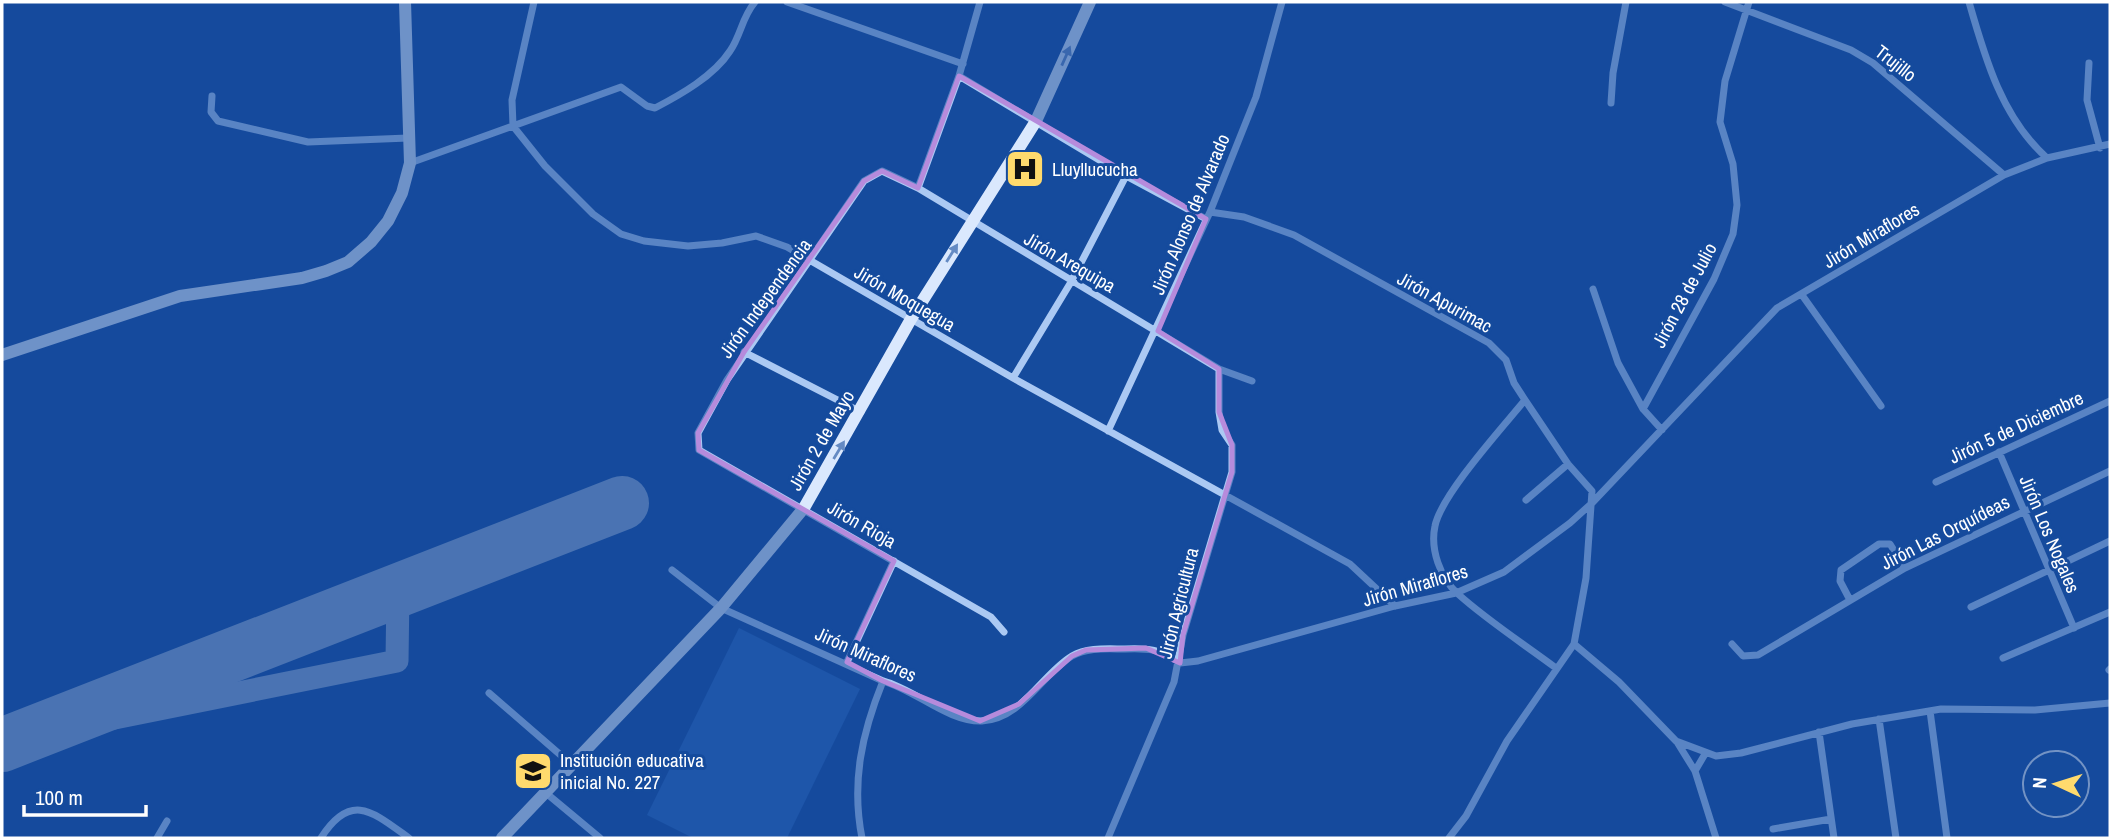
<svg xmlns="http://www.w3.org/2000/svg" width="2112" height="840" font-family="'Archivo Narrow',sans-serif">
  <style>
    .green { fill: #2864ba }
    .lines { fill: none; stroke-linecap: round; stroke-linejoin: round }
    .taxiway { stroke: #8aa5ce; stroke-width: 23 }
    .runway { stroke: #8aa5ce; stroke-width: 54 }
    .street { stroke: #abc9f3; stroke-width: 7 }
    .secondary { stroke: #dae8fd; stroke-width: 12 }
    .oneway { fill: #648ac3 }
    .marked { fill: none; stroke: #b68bdc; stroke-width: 5; stroke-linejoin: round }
    .labels { text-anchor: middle; stroke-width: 6; stroke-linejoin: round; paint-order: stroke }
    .street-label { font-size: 19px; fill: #fff; stroke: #154b9d }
    .poi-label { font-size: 19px; fill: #fff; stroke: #154b9d; text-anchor: start }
  </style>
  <rect width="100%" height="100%" fill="#154b9d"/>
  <path class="green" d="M739 628 860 689 787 838H693L647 815Z"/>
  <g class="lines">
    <path class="taxiway" d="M25 736 397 661 398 590"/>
    <path class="runway" d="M2 745 622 503"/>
    <path class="street" d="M534 2 512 100 513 126 545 166 593 214 621 234 644 241 688 246 722 243 756 236 787 247 1013 378 1350 564 1395 606
      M787 2 963 64
      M1725 2 1851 50 1873 63 2004 175
      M1969 2C1985 58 2002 118 2047 158
      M2089 63 2087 100 2100 148
      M959 76 1126 176 1206 219
      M212 96 211 112 218 121 308 142 408 138
      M1611 103 1613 73 1626 2
      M410 163 621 87 647 106 655 108C680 95 714 76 730 51 741 35 742 17 755 2
      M918 188 959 76 980 2
      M1210 212 1244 217 1294 235 1489 343 1506 360 1514 383 1525 400 1568 464 1592 491 1586 578 1574 644 1619 682 1676 741 1716 756 1741 753 1852 724 1941 709 2035 710 2110 703
      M1593 289 1618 363 1643 409
      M1802 295 1881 406
      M744 352 861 412
      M1013 378 1071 282 1126 176
      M1525 400C1503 427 1441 495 1435 526 1430 549 1440 578 1458 594 1488 621 1524 644 1556 668
      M1662 430 1643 409 1714 279 1733 234 1737 205 1733 164 1720 122 1725 81 1749 2
      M1108 431 1210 212 1256 97 1282 2
      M1999 452 2074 628
      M1936 482 2110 401
      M1526 500 1568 464
      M672 570 721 608 883 681C916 690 948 722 982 721 1022 719 1042 674 1072 656 1087 647 1108 649 1125 649 1146 648 1163 649 1180 663L1198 661 1395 606 1456 593 1504 572 1570 523 1592 503 1777 308 2004 175 2047 158 2110 144
      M1850 600 1840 581 1841 570 1879 544H1890L1905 568
      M1971 607 2110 541
      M1004 632 991 617 699 450 698 433 727 380 864 181 882 171 918 188 1219 369 1252 381
      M1732 644 1743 656 1758 655 1905 568 2110 471
      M2003 658 2110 612
      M847 662 894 561
      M2109 670 2110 669
      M489 693 572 765
      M1930 711 1947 838
      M1879 719 1896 838
      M1819 732 1834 838
      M1677 742 1695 771 1716 838
      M1695 771 1705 754
      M546 793 600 838
      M1773 829 1831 819
      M157 838 167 821
      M321 838C351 791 373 812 409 838
      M862 838C851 782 862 733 883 681
      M1108 838 1174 682 1183 635 1232 472V445L1222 430 1219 412V369
      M1449 838 1466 816 1507 741 1574 644"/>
    <path class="secondary" d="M2 355 180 296 302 278 326 271 348 262 371 242 388 221 402 193 410 163 405 2
      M502 838 721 608 804 508 911 319 1036 121 1090 2"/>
  </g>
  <defs><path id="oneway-solid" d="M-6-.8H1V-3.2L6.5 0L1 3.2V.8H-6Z" transform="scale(1.75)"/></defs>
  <g class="oneway">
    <use href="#oneway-solid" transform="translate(1066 56) rotate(-66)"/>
    <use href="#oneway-solid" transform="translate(952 253) rotate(-58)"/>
    <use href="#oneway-solid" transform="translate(839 450) rotate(-59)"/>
  </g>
  <path d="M0 0H2112V840H0ZM959 76 1206 219 1158 331 1219 369V412L1232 445V472L1183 635 1180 663 1146 648 1086 650 1072 656 1019 704 980 721 883 681 847 662 894 561 699 450 698 433 744 352 864 181 882 171 918 188Z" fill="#154b9d" fill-opacity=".55" fill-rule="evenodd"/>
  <path class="marked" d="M959 76 1206 219 1158 331 1219 369V412L1232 445V472L1183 635 1180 663 1146 648 1086 650 1072 656 1019 704 980 721 883 681 847 662 894 561 699 450 698 433 744 352 864 181 882 171 918 188Z"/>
  <defs>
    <g id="hospital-square" transform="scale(2.0125)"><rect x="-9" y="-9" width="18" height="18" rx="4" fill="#ffda6d" stroke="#154b9d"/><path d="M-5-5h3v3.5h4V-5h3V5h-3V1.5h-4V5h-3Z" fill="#111"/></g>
    <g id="school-square" transform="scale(2.0125)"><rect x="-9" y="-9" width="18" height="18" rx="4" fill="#ffda6d" stroke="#154b9d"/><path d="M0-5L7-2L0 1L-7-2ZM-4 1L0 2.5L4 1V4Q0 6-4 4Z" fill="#111"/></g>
  </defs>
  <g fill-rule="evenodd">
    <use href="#hospital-square" x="1025" y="169"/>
    <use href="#school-square" x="533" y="771"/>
  </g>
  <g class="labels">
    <g class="street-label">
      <text transform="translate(1896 63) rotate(38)" y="7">Trujillo</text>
      <text transform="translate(1190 214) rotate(-67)" y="7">Jirón Alonso de Alvarado</text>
      <text transform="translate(1871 235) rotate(-31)" y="7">Jirón Miraflores</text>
      <text transform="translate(1070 262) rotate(30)" y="7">Jirón Arequipa</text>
      <text transform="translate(1684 295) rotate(-62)" y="7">Jirón 28 de Julio</text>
      <text transform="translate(765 298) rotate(-54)" y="7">Jirón Independencia</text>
      <text transform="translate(905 298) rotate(30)" y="7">Jirón Moquegua</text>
      <text transform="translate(1445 302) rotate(29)" y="7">Jirón Apurimac</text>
      <text transform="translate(2016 427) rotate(-25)" y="7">Jirón 5 de Diciembre</text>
      <text transform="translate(821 440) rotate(-60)" y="7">Jirón 2 de Mayo</text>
      <text transform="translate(862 524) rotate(30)" y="7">Jirón Rioja</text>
      <text transform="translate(1945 532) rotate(-27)" y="7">Jirón Las Orquídeas</text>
      <text transform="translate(2050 534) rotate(67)" y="7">Jirón Los Nogales</text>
      <text transform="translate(1415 585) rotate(-16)" y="7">Jirón Miraflores</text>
      <text transform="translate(1178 603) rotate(-76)" y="7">Jirón Agricultura</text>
      <text transform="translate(866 654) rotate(24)" y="7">Jirón Miraflores</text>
    </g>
    <g class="poi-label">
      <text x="1052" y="176">Lluyllucucha</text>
      <text x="560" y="767">Institución educativa<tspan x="560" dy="22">inicial No. 227</tspan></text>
    </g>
  </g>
  <rect width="2112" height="840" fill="none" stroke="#ffffff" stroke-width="7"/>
  <g transform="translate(2056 784) rotate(274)"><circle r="33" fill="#154b9d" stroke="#7393c4" stroke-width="2"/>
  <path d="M0-5L12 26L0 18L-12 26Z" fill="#ffda6d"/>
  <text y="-10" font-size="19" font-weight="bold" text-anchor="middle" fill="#ffffff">N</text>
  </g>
  <path d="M24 805v10h122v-10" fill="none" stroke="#ffffff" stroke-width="3.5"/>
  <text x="35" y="805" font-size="21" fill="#ffffff" stroke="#154b9d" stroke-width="5" paint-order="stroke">100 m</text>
</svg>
